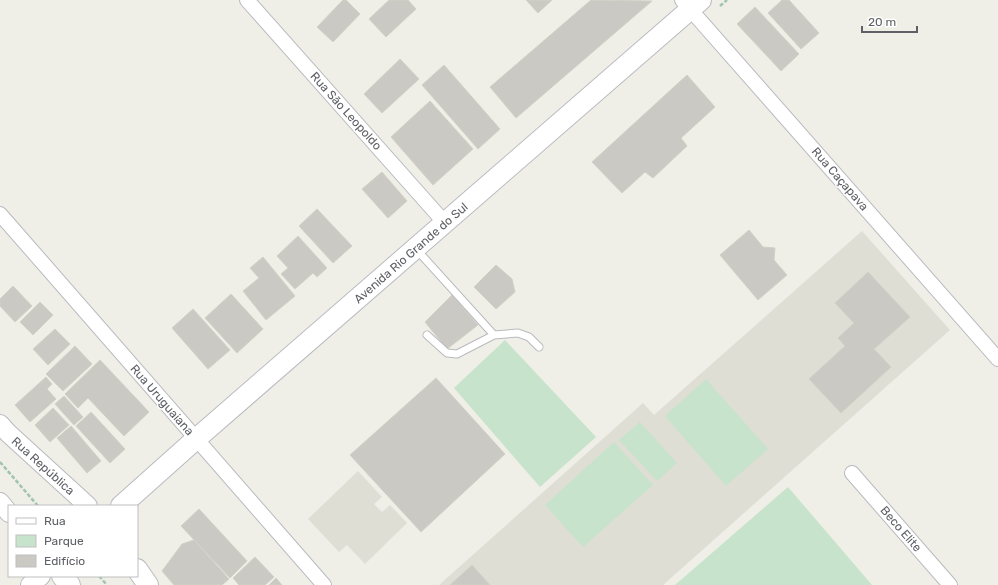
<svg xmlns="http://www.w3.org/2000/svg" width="998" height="585" font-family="Rubik,sans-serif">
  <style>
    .education { fill: #deded5 }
    .green { fill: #c7e3cc }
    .building { fill: #cac9c3; stroke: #d3d1c6 }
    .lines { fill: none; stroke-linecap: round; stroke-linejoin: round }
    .service-casing { stroke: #b9babf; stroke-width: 9 }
    .minor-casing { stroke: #b9babf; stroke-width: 16 }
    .tertiary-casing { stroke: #b9babf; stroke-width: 20 }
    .secondary-casing { stroke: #babbc1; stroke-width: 22 }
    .path { stroke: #a0c3b2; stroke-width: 2.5; stroke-dasharray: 4 2; stroke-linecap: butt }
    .service { stroke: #fff; stroke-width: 7 }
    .minor { stroke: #fff; stroke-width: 14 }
    .tertiary { stroke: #fff; stroke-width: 18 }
    .secondary { stroke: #fff; stroke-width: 20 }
    .labels { text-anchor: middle; stroke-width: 3; stroke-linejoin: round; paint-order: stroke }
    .street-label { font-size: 12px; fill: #5e6065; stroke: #fff }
  </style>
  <rect width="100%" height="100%" fill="#efefe7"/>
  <path class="education" d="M862 231 950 330 663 585H439L643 403 654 415Z
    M358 471 382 497 374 504 382 512 390 505 407 523 365 564 347 545 339 552 308 519Z"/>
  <path class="green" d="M505 340 596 437 540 487 454 388Z
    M706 379 768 449 726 486 665 416Z
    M640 422 677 463 657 481 619 440Z
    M614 442 653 485 583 547 545 505Z
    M788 487 872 585H675Z"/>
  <path class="building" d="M343 0H346L360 14 333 42 317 27Z
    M389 0H408L416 9 386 37 369 19Z
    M526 0H552L538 13Z
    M591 0 652 1 516 118 490 87Z
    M782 0H789L819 33 801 49 768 13Z
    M755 7 799 54 781 71 737 24Z
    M400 59 419 79 382 113 364 94Z
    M444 65 500 129 478 149 422 85Z
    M687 75 715 107 681 138 687 146 653 178 645 172 622 193 592 162Z
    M430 101 473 149 433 185 391 137Z
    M382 172 407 201 388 218 362 189Z
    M317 209 352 246 333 263 299 226Z
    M749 230 763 247 775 248 774 260 787 275 758 300 720 255Z
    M298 236 327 268 317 277 313 273 295 289 281 274 288 268 277 256Z
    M263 257 295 296 266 320 243 291 259 278 250 268Z
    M496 265 512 279 515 292 496 309 474 287Z
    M868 272 910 317 874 349 891 367 841 413 809 379 845 346 838 338 854 323 835 303Z
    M13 286 32 306 15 322 0 306V299Z
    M231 294 263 329 237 353 205 318Z
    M452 295 478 325 447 349 425 322Z
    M40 302 53 315 33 335 20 322Z
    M193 309 230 350 208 369 172 328Z
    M55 329 70 344 48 365 33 349Z
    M75 346 92 364 63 391 46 374Z
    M100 360 149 412 124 436 88 398 78 408 65 394Z
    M46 377 52 384 47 389 56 399 30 422 15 405Z
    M436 378 505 454 421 532 350 455Z
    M64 396 83 417 74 425 55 404Z
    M53 408 69 425 50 442 35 425Z
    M91 412 125 449 110 463 76 426Z
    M71 426 101 461 87 473 57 438Z
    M199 509 247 561 230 578 181 526Z
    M194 540 229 579 222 585H174L162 571 182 544Z
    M255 557 274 577 265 585H239L233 578Z
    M472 565 490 585H450Z
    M276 578 282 585H269Z"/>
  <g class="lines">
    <g class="service-casing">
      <path id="service" d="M416 249 494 335
        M427 335 447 353 457 354 494 335 518 333 529 337 539 347"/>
    </g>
    <g class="minor-casing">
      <path id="minor" d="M247 0 445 223
        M682 0 998 359
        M0 214 324 585
        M852 473 950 585"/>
    </g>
    <g class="tertiary-casing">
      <path id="tertiary" d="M0 424 8 433 88 506
        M0 502 9 513
        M30 585 41 576"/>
    </g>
    <g class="secondary-casing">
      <path id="secondary" d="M121 506 196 439 701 0
        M137 569 148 585
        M62 576 70 585"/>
    </g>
    <path class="path" d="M720 6 727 0
      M0 462 38 506
      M99 576 107 585"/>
    <use href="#service" class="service"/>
    <use href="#minor" class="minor"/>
    <use href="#tertiary" class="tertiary"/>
    <use href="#secondary" class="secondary"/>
  </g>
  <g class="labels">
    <g class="street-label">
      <text transform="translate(346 111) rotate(48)" y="4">Rua São Leopoldo</text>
      <text transform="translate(840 179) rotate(49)" y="4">Rua Caçapava</text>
      <text transform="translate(411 253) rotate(-41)" y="4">Avenida Rio Grande do Sul</text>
      <text transform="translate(162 400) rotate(49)" y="4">Rua Uruguaiana</text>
      <text transform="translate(43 466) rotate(42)" y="4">Rua República</text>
      <text transform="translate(901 529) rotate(49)" y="4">Beco Elite</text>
    </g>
  </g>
  <rect x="8" y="505" width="130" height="72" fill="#ffffff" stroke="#bfbfc1"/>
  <rect x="16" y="518" width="20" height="6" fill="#ffffff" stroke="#bfbfc1"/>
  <text x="44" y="525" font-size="12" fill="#5e6065">Rua</text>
  <rect x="16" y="535" width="20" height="12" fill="#c7e3cc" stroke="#bfbfc1"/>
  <text x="44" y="545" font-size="12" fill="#5e6065">Parque</text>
  <rect x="16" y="555" width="20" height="12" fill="#cac9c3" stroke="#bfbfc1"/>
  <text x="44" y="565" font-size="12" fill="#5e6065">Edifício</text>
  <path d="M862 26v6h55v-6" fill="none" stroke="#5e6065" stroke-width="2"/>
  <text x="868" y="26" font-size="12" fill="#5e6065" stroke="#ffffff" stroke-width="3" paint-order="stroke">20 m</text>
</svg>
